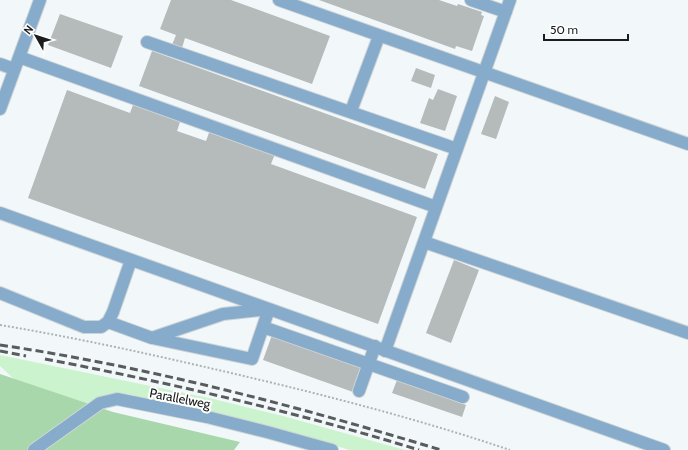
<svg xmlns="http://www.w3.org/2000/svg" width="688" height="450" font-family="Cabin,sans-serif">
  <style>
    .green { fill: #cbf3cd }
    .forest { fill: #a9d7ac }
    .building { fill: #b5bbba }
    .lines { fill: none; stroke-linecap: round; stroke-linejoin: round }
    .minor-casing { stroke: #cfd5d7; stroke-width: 14 }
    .path { stroke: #aeb2b4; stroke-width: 2; stroke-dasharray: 2 2; stroke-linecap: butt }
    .minor { stroke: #87accb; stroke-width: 12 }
    .rail { stroke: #595c5d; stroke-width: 3; stroke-dasharray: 8 4; stroke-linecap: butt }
    .labels { text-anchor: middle; stroke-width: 4; stroke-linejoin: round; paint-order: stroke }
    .street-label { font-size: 13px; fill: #1a1c1d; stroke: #fff }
  </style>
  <rect width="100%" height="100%" fill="#f2f8fa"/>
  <path class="green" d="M0 355 209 398 283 416 405 450H350L268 426 126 394C93 394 86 404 60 422L0 366Z"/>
  <path class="forest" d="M0 374 113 412 240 442 234 450H0Z"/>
  <path class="building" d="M171 0H231L330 36 312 84 185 38 182 48 172 45 176 35 160 29Z
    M319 0H439L457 6 458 4 482 12 481 15 484 16 472 51 456 46 455 49Z
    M60 14 123 36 111 68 48 45Z
    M152 51 438 154 425 189 139 86Z
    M416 68 435 75 431 88 411 81Z
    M438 89 457 96 445 131 420 123 429 98 433 100Z
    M67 90 130 113 134 102 181 119 177 131 206 141 210 130 275 154 271 164 417 217 378 324 28 198Z
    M495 96 509 102 496 139 481 134Z
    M454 260 479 270 451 343 426 333Z
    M272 335 362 367 353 392 263 360Z
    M397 380 466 405 462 417 392 393Z"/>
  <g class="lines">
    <g class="minor-casing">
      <path id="minor" d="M279 0 688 144
        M471 0 506 12
        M147 42 457 149
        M19 57 436 207
        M0 64 14 69
        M0 109 40 0
        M351 111 379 36
        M0 213 664 450
        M424 242 688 333
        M0 293 84 327H101L108 322 113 312 131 260
        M108 322 152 338 223 314 269 309 252 359 152 338
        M263 327 463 397
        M385 351 510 0
        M359 391 375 346
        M34 450 100 403 117 399 207 417 267 432 332 450"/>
    </g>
    <path class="path" d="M0 325C78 338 154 355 231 373 325 395 418 419 510 450"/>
    <use href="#minor" class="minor"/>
    <path class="rail" d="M0 345C149 367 297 406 441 450
      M0 351 26 356
      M45 359C171 383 296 412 419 450"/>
  </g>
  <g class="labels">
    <g class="street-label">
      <text transform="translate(180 398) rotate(11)" y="5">Parallelweg</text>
    </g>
  </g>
  <g transform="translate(36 36) rotate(309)" stroke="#ffffff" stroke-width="3" paint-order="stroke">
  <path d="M0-3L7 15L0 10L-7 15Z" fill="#1a1c1d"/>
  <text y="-6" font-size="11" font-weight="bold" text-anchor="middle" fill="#1a1c1d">N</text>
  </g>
  <path d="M544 34v6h84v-6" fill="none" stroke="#1a1c1d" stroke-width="2"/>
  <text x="550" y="34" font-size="12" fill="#1a1c1d" stroke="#ffffff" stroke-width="3" paint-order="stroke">50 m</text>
</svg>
